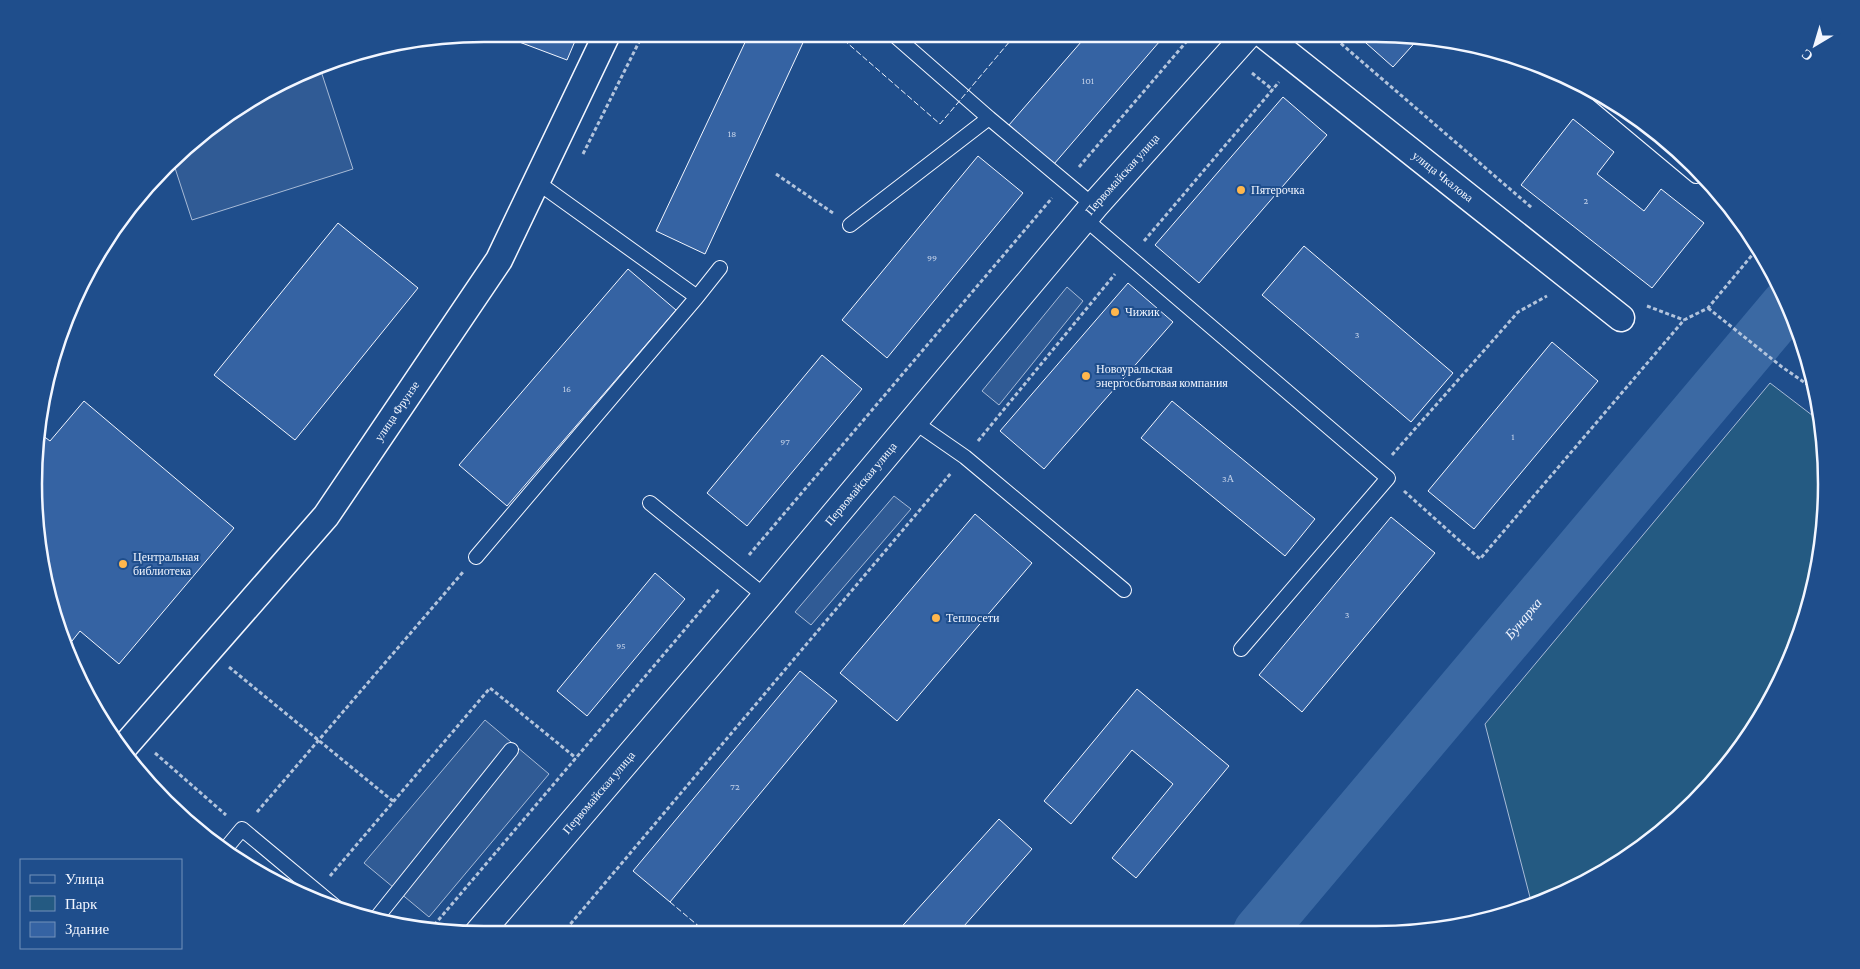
<svg xmlns="http://www.w3.org/2000/svg" width="1860" height="969" font-family="'Crimson Pro',serif">
  <style>
    .green { fill: #245a82; stroke: #a8bbd7 }
    .parking { fill: #305b95; stroke: #a8bbd7 }
    .lines { fill: none; stroke-linecap: round; stroke-linejoin: round }
    .river { stroke: #3b69a3; stroke-width: 52 }
    .building { fill: #3563a3; stroke: #f2f6ff }
    .lane-casing { stroke: #f2f6ff; stroke-width: 16 }
    .street-casing { stroke: #f2f6ff; stroke-width: 29 }
    .secondary-casing { stroke: #f2f6ff; stroke-width: 30 }
    .path { stroke: #b3c4dc; stroke-width: 3; stroke-dasharray: 4 2.5; stroke-linecap: butt }
    .lane { stroke: #1f4e8c; stroke-width: 14 }
    .street { stroke: #1f4e8c; stroke-width: 26 }
    .secondary { stroke: #1f4e8c; stroke-width: 28 }
    .fence { stroke: #f2f6ff; stroke-width: 1; stroke-dasharray: 6 2.5; stroke-linecap: butt }
    .poi-dot { fill: #ffb74d; stroke: #1f4e8c; stroke-width: 2 }
    .labels { text-anchor: middle; stroke-width: 4; stroke-linejoin: round; paint-order: stroke }
    .number-label { font-size: 10px; fill: #c3d1e8 }
    .street-label { font-size: 12px; fill: #f2f6ff; stroke: #1f4e8c }
    .poi-label { font-size: 12px; fill: #f2f6ff; stroke: #1f4e8c; text-anchor: start }
    .water-label { font-size: 14px; font-style: italic; fill: #f2f6ff; stroke: #1f4e8c }
    .rim { fill: none; stroke: #f2f6ff; stroke-width: 2.5 }
  </style>
  <rect width="100%" height="100%" fill="#1f4e8c"/>
  <path class="green" d="M1770 383 1821 422 1825 514 1811 601 1780 684 1714 782 1626 859 1548 901 1532 905 1485 724Z"/>
  <path class="parking" d="M320 68 353 169 192 220 174 165 210 127Z
    M1067 287 1083 301 999 405 982 391Z
    M894 496 911 509 811 625 795 612Z
    M485 720 549 774 429 917 364 863Z"/>
  <g class="lines">
    <path class="river" id="s1" d="M1259 932 1787 305"/>
  </g>
  <path class="building" d="M498 34H578L567 60Z
    M749 34H807L705 254 656 231Z
    M1088 34H1166L1054 164 1009 125Z
    M1357 35H1405L1420 37 1393 67Z
    M1283 97 1327 135 1199 283 1155 245Z
    M1573 119 1614 152 1597 174 1644 211 1661 189 1704 223 1652 288 1521 185Z
    M978 156 1023 193 887 358 842 320Z
    M338 223 418 288 295 440 214 375Z
    M1304 246 1453 373 1411 422 1262 295Z
    M628 269 676 310 507 506 459 465Z
    M1128 283 1173 322 1044 469 1000 431Z
    M1552 342 1598 381 1474 529 1428 491Z
    M822 355 862 389 747 526 707 493Z
    M84 401 234 528 119 664 80 631 68 646 65 644 49 601 35 514 42 435 50 441Z
    M1172 401 1315 519 1285 556 1141 438Z
    M975 514 1032 563 897 721 840 673Z
    M1391 517 1435 553 1302 712 1259 675Z
    M655 573 685 599 587 716 557 691Z
    M800 671 837 701 670 902 633 871Z
    M1137 689 1229 766 1136 878 1112 858 1173 784 1132 750 1071 824 1044 801Z
    M999 819 1032 849 964 926 971 933H896Z"/>
  <g class="lines">
    <g class="lane-casing">
      <path id="lane" d="M893 34 989 118
        M1599 95 1696 176
        M1084 218 1388 478 1241 649
        M850 225 989 118 1094 206
        M697 297 720 268
        M913 421 965 457 1124 590
        M650 503 766 597
        M476 557 697 297 537 182
        M227 847 242 829 338 909
        M374 921 511 750"/>
    </g>
    <g class="street-casing">
      <g id="street">
        <path id="s2" d="M1264 35 1621 318"/>
        <path id="s3" d="M125 746 326 516 499 260 607 34"/>
      </g>
    </g>
    <g class="secondary-casing">
      <g id="secondary">
        <path id="s4" d="M478 934 766 597 1094 206 1247 35"/>
      </g>
    </g>
    <path class="path" d="M1331 35 1532 208
      M1252 73 1273 90
      M583 154 643 34
      M1079 167 1193 34
      M776 174 833 213
      M1144 241 1279 82
      M1647 306 1684 320
      M1708 308 1782 367 1814 389
      M978 441 1115 274
      M1392 455 1518 312 1547 296
      M1404 491 1480 559 1684 320 1708 308 1758 248
      M749 555 1052 198
      M229 667 394 802
      M155 753 226 815
      M257 812 463 572
      M330 876 490 688 576 758
      M430 930 720 588
      M562 934 951 473"/>
    <use href="#lane" class="lane"/>
    <use href="#street" class="street"/>
    <use href="#secondary" class="secondary"/>
    <path class="fence" d="M837 34 940 124 1016 34
      M670 902 708 934"/>
  </g>
  <g class="poi-dot">
    <circle cx="1241" cy="190" r="5"/>
    <circle cx="1115" cy="312" r="5"/>
    <circle cx="1086" cy="376" r="5"/>
    <circle cx="123" cy="564" r="5"/>
    <circle cx="936" cy="618" r="5"/>
  </g>
  <g class="labels">
    <g class="number-label">
      <text x="1088" y="84">101</text>
      <text x="732" y="137">18</text>
      <text x="1586" y="204">2</text>
      <text x="932" y="261">99</text>
      <text x="1357" y="338">3</text>
      <text x="567" y="392">16</text>
      <text x="1513" y="440">1</text>
      <text x="785" y="445">97</text>
      <text x="1228" y="482">3А</text>
      <text x="1347" y="618">3</text>
      <text x="621" y="649">95</text>
      <text x="735" y="790">72</text>
    </g>
    <g class="street-label">
      <text dy="4" stroke="none"><textPath href="#s4" startOffset="996">Первомайская улица</textPath></text>
      <text dy="4" stroke="none"><textPath href="#s2" startOffset="228">улица Чкалова</textPath></text>
      <text dy="4" stroke="none"><textPath href="#s3" startOffset="432">улица Фрунзе</textPath></text>
      <text dy="4" stroke="none"><textPath href="#s4" startOffset="591">Первомайская улица</textPath></text>
      <text dy="4" stroke="none"><textPath href="#s4" startOffset="186">Первомайская улица</textPath></text>
    </g>
    <g class="poi-label">
      <text x="1251" y="194">Пятерочка</text>
      <text x="1125" y="316">Чижик</text>
      <text x="1096" y="373">Новоуральская<tspan x="1096" dy="14">энергосбытовая компания</tspan></text>
      <text x="133" y="561">Центральная<tspan x="133" dy="14">библиотека</tspan></text>
      <text x="946" y="622">Теплосети</text>
    </g>
    <g class="water-label">
      <text dy="5" stroke="none"><textPath href="#s1" startOffset="410">Бунарка</textPath></text>
    </g>
  </g>
  <path d="M0 0H1860V969H0ZM484 42H1376A442 442 0 0 1 1818 484V484A442 442 0 0 1 1376 926H484A442 442 0 0 1 42 484V484A442 442 0 0 1 484 42Z" fill="#1f4e8c" fill-rule="evenodd"/>
  <path class="rim" d="M484 42H1376A442 442 0 0 1 1818 484V484A442 442 0 0 1 1376 926H484A442 442 0 0 1 42 484V484A442 442 0 0 1 484 42Z"/>
  <rect x="20" y="859" width="162" height="90" fill="#1f4e8c" stroke="#7391ba"/>
  <rect x="30" y="875" width="25" height="8" fill="#1f4e8c" stroke="#7391ba"/>
  <text x="65" y="884" font-size="15" fill="#f2f6ff">Улица</text>
  <rect x="30" y="896" width="25" height="15" fill="#245a82" stroke="#7391ba"/>
  <text x="65" y="909" font-size="15" fill="#f2f6ff">Парк</text>
  <rect x="30" y="922" width="25" height="15" fill="#3563a3" stroke="#7391ba"/>
  <text x="65" y="934" font-size="15" fill="#f2f6ff">Здание</text>
  <g transform="translate(1815 45) rotate(218)" stroke="#1f4e8c" stroke-width="4" paint-order="stroke">
  <path d="M0-4L9 19L0 12L-9 19Z" fill="#f2f6ff"/>
  <text y="-8" font-size="14" font-weight="bold" text-anchor="middle" fill="#f2f6ff">С</text>
  </g>
</svg>
